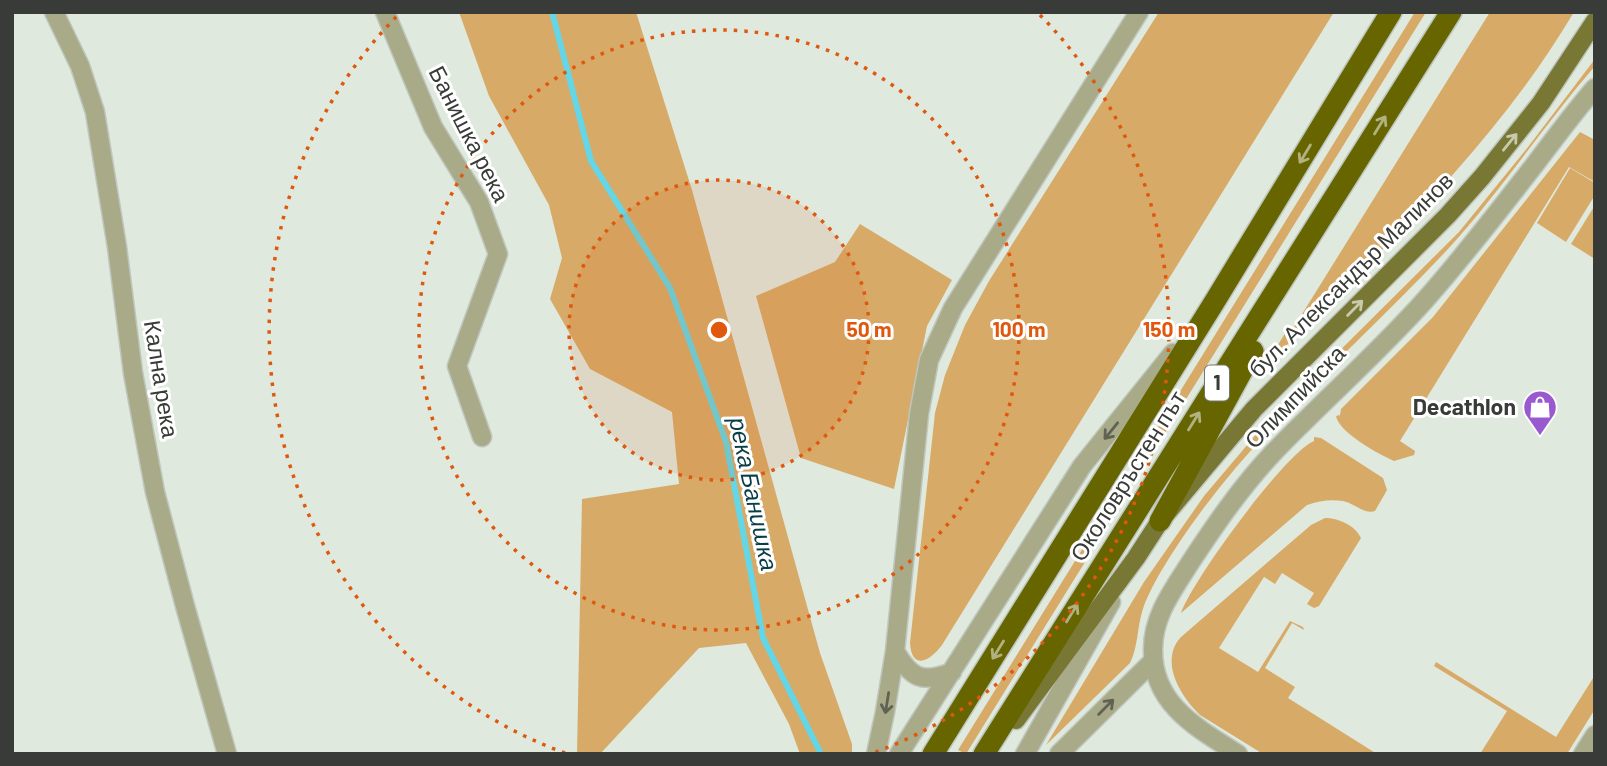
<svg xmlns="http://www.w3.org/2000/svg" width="1607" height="766" font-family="Barlow,sans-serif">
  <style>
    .green { fill: #d7aa68 }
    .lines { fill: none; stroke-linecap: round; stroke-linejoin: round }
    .stream { stroke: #63d7e7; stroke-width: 6 }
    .street-casing { stroke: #bec6bd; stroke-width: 21 }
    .primary-casing { stroke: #bec6bd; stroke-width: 21 }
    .highway-casing { stroke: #bec6bd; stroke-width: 24 }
    .street { stroke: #a9aa88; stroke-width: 18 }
    .primary { stroke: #787733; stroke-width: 18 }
    .highway { stroke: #666500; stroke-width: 21 }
    .oneway { stroke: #b2b280 }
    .oneway2 { stroke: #c9c9ad }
    .oneway3 { stroke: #606253 }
    .ring { fill: none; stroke: #df580e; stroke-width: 3.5; stroke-dasharray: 3.5 7 }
    .labels { text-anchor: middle; stroke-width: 6; stroke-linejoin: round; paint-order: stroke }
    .shield { fill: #fff; stroke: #747673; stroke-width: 2 }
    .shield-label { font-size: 21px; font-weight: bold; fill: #383b37 }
    .street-label { font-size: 23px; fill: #383b37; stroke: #fff }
    .poi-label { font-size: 23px; font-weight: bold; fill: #383b37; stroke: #fff; text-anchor: end }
    .water-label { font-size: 24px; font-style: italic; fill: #073f46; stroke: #fff }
    .centre { fill: #df580e; stroke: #fff; stroke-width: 3.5 }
    .ring-label { font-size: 21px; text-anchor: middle; font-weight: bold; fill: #df580e; stroke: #fff; stroke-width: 6; stroke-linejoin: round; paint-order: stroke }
  </style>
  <rect width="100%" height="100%" fill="#dfe9de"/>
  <path class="green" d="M459 12H636L692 190 820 653 852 744V754H800L789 724 746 643 699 648 600 754H577L582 499 679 484 672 412 590 369 550 299 562 258 549 205 489 96Z
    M1159 12H1334L942 645C931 660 912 672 910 643L935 413 945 375 965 325 989 281Z
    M1415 12H1426L966 754 958 750Z
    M1490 12H1574C1493 149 1375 256 1264 368L1287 330 1294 327Z
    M1595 59V66C1544 125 1501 191 1448 249 1349 355 1235 446 1160 573 1153 586 1146 598 1142 612 1137 629 1138 647 1130 663L1046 745 1144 582 1204 496 1259 431 1459 232 1528 147Z
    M1580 132 1595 140V182L1569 167 1400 441 1415 451 1414 455 1394 461C1379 454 1339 433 1336 416L1340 415 1341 409 1433 317Z
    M1570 168 1595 183V195L1566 242 1537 223Z
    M1595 205V259L1571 244Z
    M860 224 952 280 927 326 894 489 801 458 756 296 835 262Z
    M1314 437 1321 438 1383 478 1387 490 1375 511C1365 515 1354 503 1343 501 1330 499 1319 501 1307 505L1181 613C1192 581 1285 453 1314 441Z
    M1325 518C1338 518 1355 525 1361 538L1319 606 1314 608 1307 604 1314 593 1282 573 1275 584 1264 577 1219 648 1258 672 1290 621 1303 627 1304 630 1292 623 1265 668 1295 687 1288 698 1377 754H1263L1200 715C1180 696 1159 661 1181 637L1311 525Z
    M1436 662 1556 737 1595 675V709L1567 754H1480L1507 711 1434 666Z"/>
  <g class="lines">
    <path class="stream" d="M552 12 591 161 670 288 726 442 763 638 821 754"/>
    <g class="street-casing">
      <path id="street" d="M54 12 80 66 95 112 117 247 133 373 155 492 185 606 227 754
        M385 12 433 127 479 202 498 254 457 366 482 437
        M895 651C911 678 922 684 952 672
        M876 754 885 712 895 651 919 414 929 360 953 308 1139 12
        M899 754 1082 466 1173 353
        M1025 754 1111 602
        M1059 754 1153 661
        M1238 754C1197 728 1152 704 1153 649 1153 616 1173 590 1190 563 1215 525 1241 487 1273 453 1323 401 1378 353 1426 299 1465 255 1500 209 1536 163 1555 138 1574 112 1595 88
        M1583 754 1595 735"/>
    </g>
    <g class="primary-casing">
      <path id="primary" d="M1016 720 1136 558 1160 521 1254 409 1448 215 1482 177 1541 103 1595 21"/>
    </g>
    <g class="highway-casing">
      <path id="highway" d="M1160 521 1253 351
        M933 754 1215 301 1391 12
        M984 754 1451 12"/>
    </g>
    <use href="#street" class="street"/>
    <use href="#primary" class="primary"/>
    <use href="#highway" class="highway"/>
  </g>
  <defs><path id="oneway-shaft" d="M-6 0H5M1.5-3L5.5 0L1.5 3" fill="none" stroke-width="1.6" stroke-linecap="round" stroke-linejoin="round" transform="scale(1.75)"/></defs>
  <g class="oneway">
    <use href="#oneway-shaft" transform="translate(1380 125) rotate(-58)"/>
    <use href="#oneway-shaft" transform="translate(1305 154) rotate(121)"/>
    <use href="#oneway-shaft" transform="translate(1194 421) rotate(-58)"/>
    <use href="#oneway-shaft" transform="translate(1072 613) rotate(-58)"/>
    <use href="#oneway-shaft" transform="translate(998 650) rotate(122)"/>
  </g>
  <g class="oneway2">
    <use href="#oneway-shaft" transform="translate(1510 142) rotate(-51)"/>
    <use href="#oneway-shaft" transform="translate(1355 308) rotate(-45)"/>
  </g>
  <g class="oneway3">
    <use href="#oneway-shaft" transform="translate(1111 431) rotate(129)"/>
    <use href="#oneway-shaft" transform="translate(887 703) rotate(99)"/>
    <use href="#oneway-shaft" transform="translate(1106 707) rotate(-45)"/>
  </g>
  <circle cx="719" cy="330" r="150" fill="#df580e" fill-opacity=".12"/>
  <g class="ring">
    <circle cx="719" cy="330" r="150"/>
    <circle cx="719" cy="330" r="300"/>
    <path d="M565 753A450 450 0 0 1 398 15M1040 15A450 450 0 0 1 873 753"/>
  </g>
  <defs>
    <g id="shop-pin" transform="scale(1.75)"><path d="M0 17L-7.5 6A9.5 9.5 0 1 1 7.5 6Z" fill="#995ad0" stroke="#fff"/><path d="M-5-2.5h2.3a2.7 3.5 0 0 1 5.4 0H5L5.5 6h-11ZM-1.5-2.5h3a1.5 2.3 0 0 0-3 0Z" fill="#fff"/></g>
  </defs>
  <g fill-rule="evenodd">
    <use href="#shop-pin" x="1540" y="407"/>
  </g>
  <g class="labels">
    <rect class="shield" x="1205" y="365.5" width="24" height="35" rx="5"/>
    <g class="shield-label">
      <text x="1217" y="390">1</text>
    </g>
    <g class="street-label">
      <text transform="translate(469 134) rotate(63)" y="8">Банишка река</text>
      <text transform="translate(1351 275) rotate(-45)" y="8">бул. Александър Малинов</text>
      <text transform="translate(161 379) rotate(81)" y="8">Кална река</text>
      <text transform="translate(1295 397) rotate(-46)" y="8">Олимпийска</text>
      <text transform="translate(1128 476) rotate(-58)" y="8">Околовръстен път</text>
    </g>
    <g class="poi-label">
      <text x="1516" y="415">Decathlon</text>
    </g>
    <g class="water-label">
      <text transform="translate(753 494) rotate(78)" y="8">река Банишка</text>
    </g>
  </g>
  <circle cx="719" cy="330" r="10" class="centre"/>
  <g class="ring-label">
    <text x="869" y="337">50 m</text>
    <text x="1019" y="337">100 m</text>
    <text x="1169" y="337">150 m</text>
  </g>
  <rect width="1607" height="766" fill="none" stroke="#383b37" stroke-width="28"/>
</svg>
